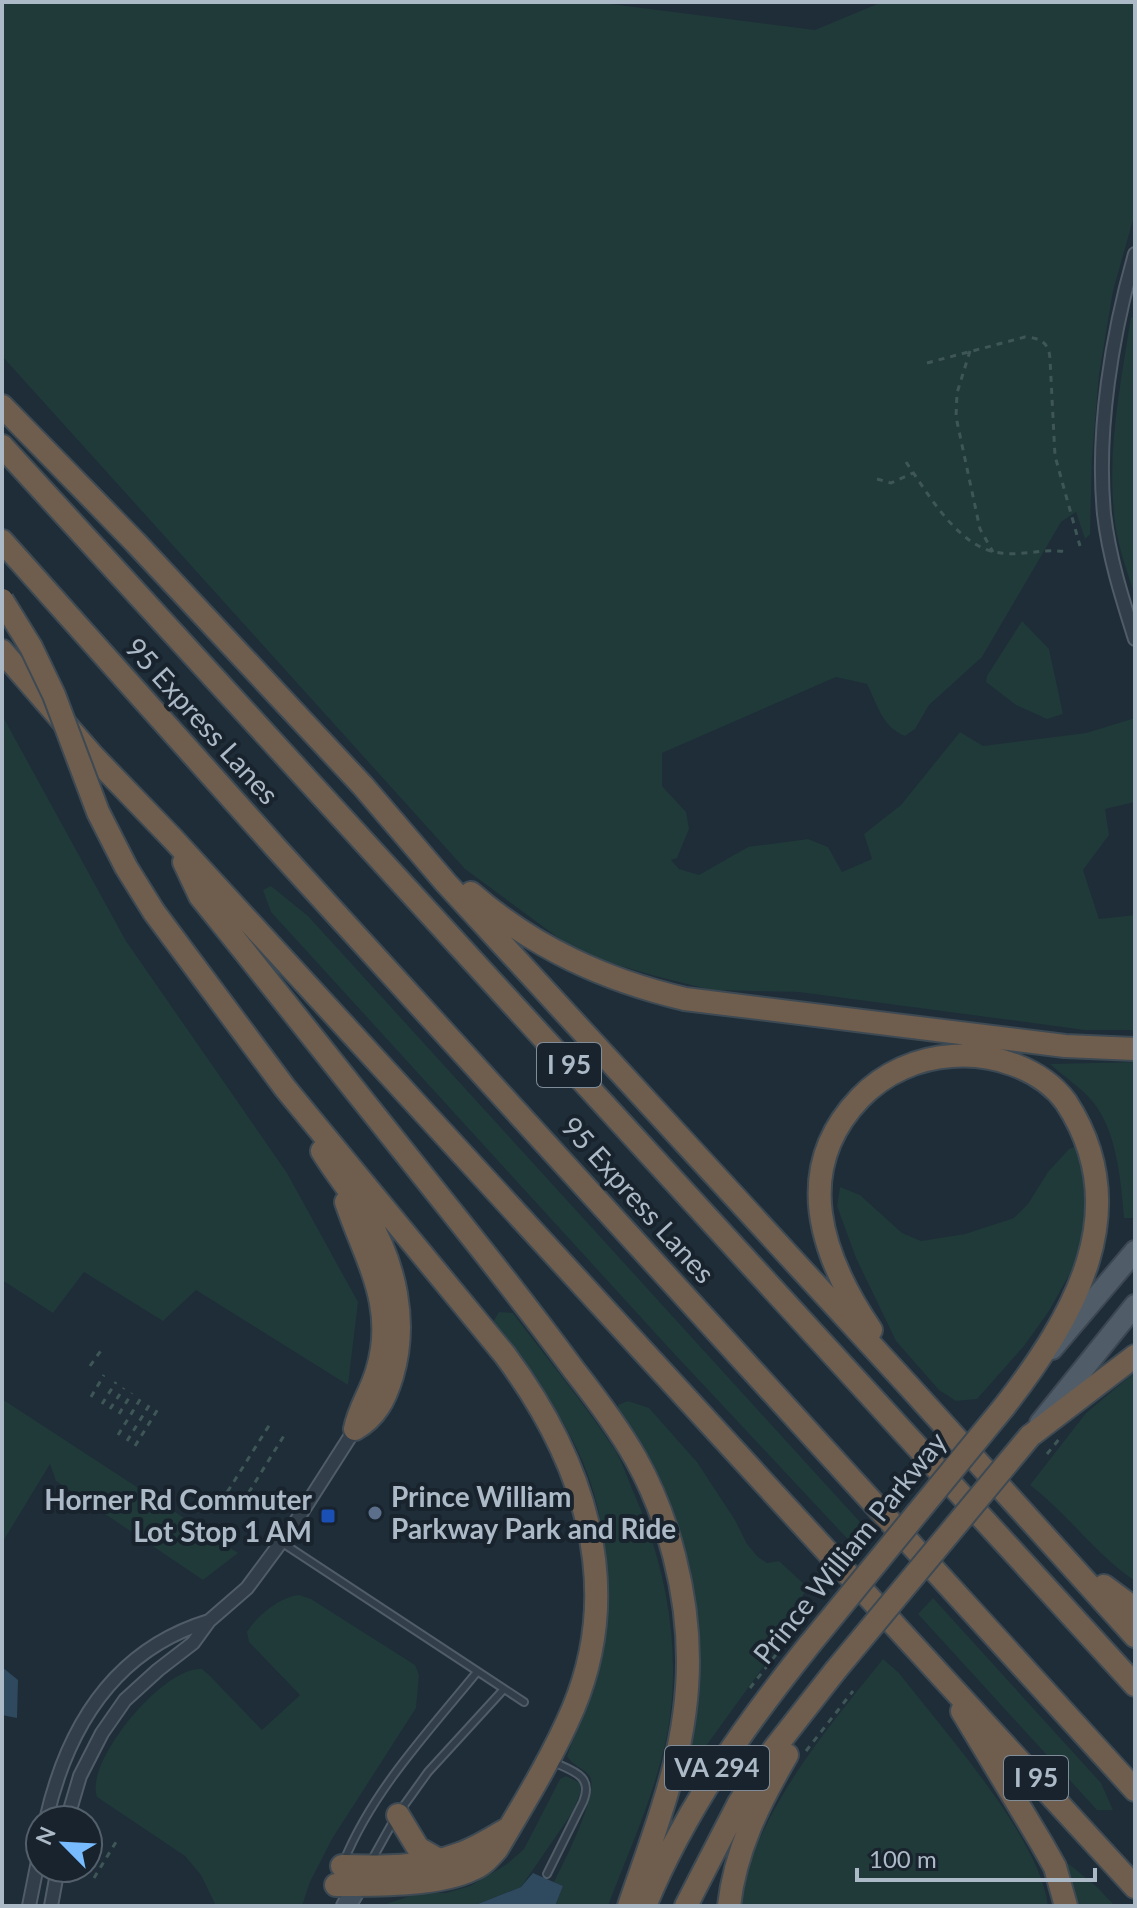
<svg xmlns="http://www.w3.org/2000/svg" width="1137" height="1908" font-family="Lato,sans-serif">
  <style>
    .green { fill: #203939 }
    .water { fill: #2f495f }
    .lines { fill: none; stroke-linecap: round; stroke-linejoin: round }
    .lane-casing { stroke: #505c67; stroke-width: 10 }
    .street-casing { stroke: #505c67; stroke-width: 16 }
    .secondary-casing { stroke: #505c67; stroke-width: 22 }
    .primary-casing { stroke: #3c4752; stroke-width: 24 }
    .highway-casing { stroke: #3d4953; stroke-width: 26 }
    .path { stroke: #3e5656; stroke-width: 3; stroke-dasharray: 6 6; stroke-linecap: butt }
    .lane { stroke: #323e49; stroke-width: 6 }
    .street { stroke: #323e49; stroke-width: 12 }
    .secondary { stroke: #404e5c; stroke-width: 18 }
    .primary { stroke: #505d69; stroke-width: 20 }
    .highway { stroke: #6f5e4e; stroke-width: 22 }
    .highway-bridge-casing { stroke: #3d4953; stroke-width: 26; stroke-linecap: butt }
    .highway-bridge { stroke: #6f5e4e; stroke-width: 22 }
    .service-dot { fill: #5c6f8a; stroke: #18232d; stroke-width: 3 }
    .transit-dot { fill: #1a4fb4; stroke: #18232d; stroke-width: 3 }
    .labels { text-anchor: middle; stroke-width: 8; stroke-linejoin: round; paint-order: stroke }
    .shield { fill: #18232d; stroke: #808c98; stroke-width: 2 }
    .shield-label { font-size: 26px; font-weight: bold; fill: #acb9c6 }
    .street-label { font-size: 28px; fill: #acb9c6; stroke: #18232d }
    .poi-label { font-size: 28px; font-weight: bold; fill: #acb9c6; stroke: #18232d; text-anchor: start }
  </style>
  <rect width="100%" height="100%" fill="#1e2d38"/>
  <path class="green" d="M2 2H595L815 30 882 2H1135V213L1113 291 1099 375 1092 457 1090 534 1085 539 1076 512 1061 522 982 657 929 705 915 729 905 736C882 727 877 704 867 684L836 677 662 753V786L686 812 689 829 677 858 671 860 679 869 699 875 748 847 808 839 828 847 842 872 872 859 864 834 901 805 960 732 983 746 1086 733 1135 718V802L1105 809 1109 835 1083 870 1099 919 1135 915V1030H1085L799 992 711 990 655 976 580 954 465 869 2 356Z
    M1131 317 1135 319V597C1127 570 1116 542 1114 514 1107 448 1121 382 1131 317Z
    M1022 621 1049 649 1063 714 1047 719 1016 705 986 682 987 676Z
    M2 715 126 941 287 1173 358 1302 348 1385 196 1290 163 1321 84 1272 53 1313 2 1280Z
    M271 886 308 916 870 1533 856 1548 668 1347 271 912 263 890Z
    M1135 1062V1218H1124C1121 1181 1117 1132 1093 1102 1083 1089 1063 1076 1050 1064Z
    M1077 1146 1087 1163 1088 1230 1073 1268 1049 1311 1024 1346 977 1399 956 1401 939 1390 896 1341 856 1258 837 1206 840 1187 860 1195 902 1233 921 1241 965 1234 1014 1218 1028 1204 1048 1172 1069 1149Z
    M499 1312 513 1313C547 1358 584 1403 615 1450 622 1462 627 1476 632 1489 668 1568 684 1660 665 1745 652 1801 628 1853 608 1906H555L563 1886 554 1882C563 1864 599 1794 590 1777 585 1768 573 1767 567 1756L587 1702 601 1549 605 1543C601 1527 599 1510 594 1494 576 1429 532 1375 493 1322Z
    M1135 1372V1581C1095 1554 1068 1514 1030 1485L1086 1413Z
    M2 1399 238 1553 203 1580 56 1481 50 1464 2 1543Z
    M628 1401 649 1408 697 1462 735 1520 747 1544 758 1557 767 1563 779 1561 807 1587 779 1645 696 1760 686 1761 696 1643 620 1420 618 1405Z
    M299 1595 311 1599 415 1665 419 1675 416 1708 332 1839 310 1882 302 1906H216L201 1875 185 1856 97 1797C84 1762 164 1665 202 1669L210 1676 262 1730 300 1695 249 1642 247 1632C257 1616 279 1597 299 1595Z
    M933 1598 1101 1783 1113 1810H1097L918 1614Z
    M883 1659 899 1673C943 1730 1040 1837 1048 1906H737C759 1808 822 1735 883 1659Z
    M566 1776 580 1783V1794L572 1813 521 1887 473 1906H380L419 1893H446L470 1886 507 1864 524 1849 560 1779Z
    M1069 1864 1097 1887 1115 1906H1075L1064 1865Z"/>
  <path class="water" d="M2 1667 18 1680 17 1718 2 1715Z
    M533 1873 563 1886 555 1906H473L521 1887Z"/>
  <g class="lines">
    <g class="lane-casing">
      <path id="lane" d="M281 1542 524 1702
        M400 1811 428 1772 504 1689
        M344 1861C373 1790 429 1731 477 1672
        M370 1863 394 1820
        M547 1874 583 1802C594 1776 573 1771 553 1762"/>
    </g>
    <g class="street-casing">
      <path id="street" d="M1135 254C1112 334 1096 431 1104 514 1109 557 1122 598 1135 639
        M46 1820C67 1727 114 1650 209 1621
        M67 1820 80 1776 102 1733 125 1700 158 1670 193 1643 209 1621 247 1588 293 1526 355 1429
        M29 1906 40 1851
        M51 1906 58 1868"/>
    </g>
    <g class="secondary-casing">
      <path id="secondary" d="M346 1906 363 1877"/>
    </g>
    <g class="primary-casing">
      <path id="primary" d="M1052 1349 1135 1251
        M1040 1423 1135 1305"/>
    </g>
    <g class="highway-casing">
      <path id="highway" d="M2 406 135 542 363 786 446 883 907 1384 1135 1636
        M2 446 1135 1685
        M2 541 277 849 1135 1790
        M2 651 93 756 173 839 1135 1887
        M184 862 200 896C291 1009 381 1123 471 1236 506 1280 540 1324 574 1370 596 1398 618 1427 636 1459 669 1518 688 1593 688 1661 688 1750 657 1824 629 1906
        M471 893C534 948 605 980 685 999L1065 1046 1135 1049
        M154 912 285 1088 505 1355C582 1459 626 1583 573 1709 552 1758 524 1803 497 1849 490 1857 483 1865 473 1869 440 1886 373 1885 336 1885
        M322 1151C336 1174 353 1194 367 1217 395 1264 408 1322 392 1376 385 1399 376 1417 355 1429
        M346 1202C366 1261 397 1306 377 1371 371 1392 359 1408 355 1429
        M871 1330C821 1256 791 1170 860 1098 884 1073 918 1058 952 1056 993 1053 1041 1068 1066 1102 1137 1210 1074 1317 1004 1407
        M1030 1436 1135 1356
        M1104 1586 1135 1609
        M962 1711 1042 1844 1055 1867 1066 1906
        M398 1815 418 1848 439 1860
        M342 1866C379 1867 423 1868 459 1854 477 1848 493 1837 509 1828
        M645 1906C685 1809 745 1725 810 1644
        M686 1906 739 1803 774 1749 835 1671
        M729 1906C735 1851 759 1803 787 1755"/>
    </g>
    <path class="path" d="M970 351 957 393 956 417 980 529 993 552
      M927 363 1025 337C1040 338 1049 342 1050 359L1055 456 1080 546
      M906 462C929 495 959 549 1001 553 1024 556 1043 548 1068 552
      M877 479 891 483 913 473
      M90 1366 102 1349
      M91 1397 104 1375
      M102 1404 116 1382
      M110 1409 124 1388
      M119 1414 132 1393
      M118 1435 141 1398
      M127 1441 150 1404
      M135 1446 158 1409
      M1047 1454 1060 1438
      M221 1502 270 1424
      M236 1513 285 1434
      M750 1688 782 1647
      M806 1751 853 1691
      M94 1878 116 1842"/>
    <use href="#lane" class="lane"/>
    <use href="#street" class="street"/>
    <use href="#secondary" class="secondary"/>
    <use href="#primary" class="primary"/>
    <use href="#highway" class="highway"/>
    <g class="highway-bridge-casing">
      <path id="highway-bridge" d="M2 600 31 647 54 695 98 812 126 867 154 912
        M810 1644 1004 1407
        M835 1671 1030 1436"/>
    </g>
    <use href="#highway-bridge" class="highway-bridge"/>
  </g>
  <circle class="service-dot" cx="375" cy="1513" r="8"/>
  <rect class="transit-dot" x="320" y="1508" width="16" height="16" rx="4"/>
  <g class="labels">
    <g class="shield">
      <rect x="537" y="1043" width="64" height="44" rx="6"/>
      <rect x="665" y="1746" width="104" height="44" rx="6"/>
      <rect x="1004" y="1756" width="64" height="44" rx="6"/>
    </g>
    <g class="shield-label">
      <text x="569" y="1074">I 95</text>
      <text x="717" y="1777">VA 294</text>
      <text x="1036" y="1787">I 95</text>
    </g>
    <g class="street-label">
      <text transform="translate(202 721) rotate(48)" y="10">95 Express Lanes</text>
      <text transform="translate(638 1200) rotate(48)" y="10">95 Express Lanes</text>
      <text transform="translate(850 1548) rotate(-51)" y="10">Prince William Parkway</text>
    </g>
    <g class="poi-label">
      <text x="391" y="1507">Prince William<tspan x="391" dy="32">Parkway Park and Ride</tspan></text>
      <text x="312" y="1510" text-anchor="end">Horner Rd Commuter<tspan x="312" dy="32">Lot Stop 1 AM</tspan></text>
    </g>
  </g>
  <rect width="1137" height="1908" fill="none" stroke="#acb9c6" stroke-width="8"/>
  <g transform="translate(64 1844) rotate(294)"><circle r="38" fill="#18232d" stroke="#535f6a" stroke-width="2"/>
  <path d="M0-6L14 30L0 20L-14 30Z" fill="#78bcff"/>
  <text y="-12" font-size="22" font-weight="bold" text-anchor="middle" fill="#acb9c6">N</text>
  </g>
  <path d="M857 1868v12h238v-12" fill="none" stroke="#acb9c6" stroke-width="4"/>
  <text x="869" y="1868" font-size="24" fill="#acb9c6" stroke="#18232d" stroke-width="6" paint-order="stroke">100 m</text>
</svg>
